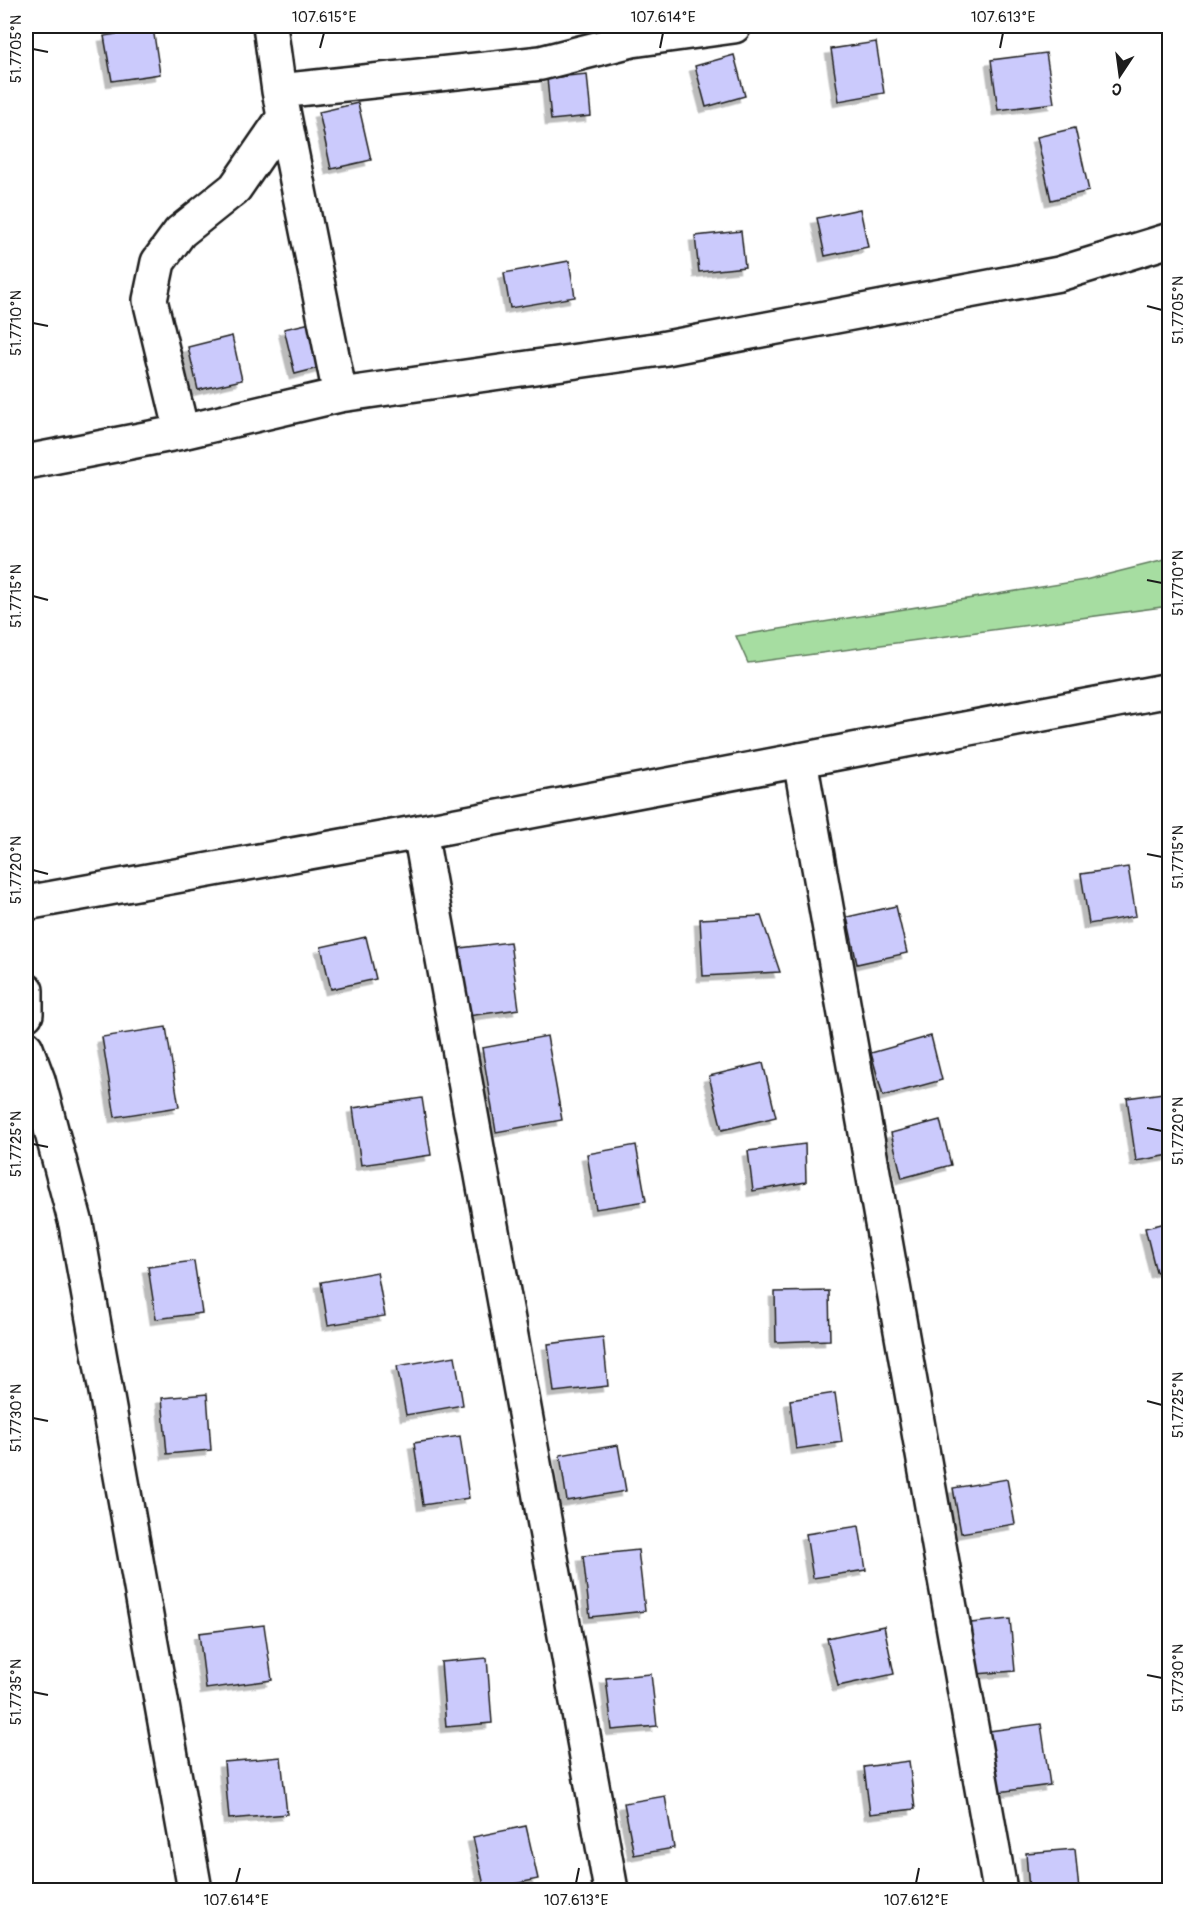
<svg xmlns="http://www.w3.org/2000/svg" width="1195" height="1916" font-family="Pangolin,sans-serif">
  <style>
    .green { fill: #a6dda1; stroke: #617c5e; stroke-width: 1.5 }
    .building { fill: #cbcafc; stroke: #1c1c1c; stroke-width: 1.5; filter: url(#shadow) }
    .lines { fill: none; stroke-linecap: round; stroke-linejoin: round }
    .minor-casing { stroke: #1c1c1c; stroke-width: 38 }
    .tertiary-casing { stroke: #1c1c1c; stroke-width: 38 }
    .minor { stroke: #fff; stroke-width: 33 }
    .tertiary { stroke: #fff; stroke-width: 33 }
    .ticks { fill: none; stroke: #1c1c1c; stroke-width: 2 }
    .neatline { fill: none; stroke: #1c1c1c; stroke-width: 2 }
    .ticks-label { font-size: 15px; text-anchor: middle; fill: #1c1c1c }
  </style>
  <defs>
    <filter id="shadow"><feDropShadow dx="-5.5" dy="5.5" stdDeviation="0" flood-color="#0004"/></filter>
  </defs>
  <rect width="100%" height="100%" fill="#fff"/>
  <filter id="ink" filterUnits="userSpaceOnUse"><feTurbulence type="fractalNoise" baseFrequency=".0167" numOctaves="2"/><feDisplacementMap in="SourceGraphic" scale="12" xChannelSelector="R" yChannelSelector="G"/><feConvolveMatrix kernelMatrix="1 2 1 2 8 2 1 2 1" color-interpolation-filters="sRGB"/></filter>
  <g filter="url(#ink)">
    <path class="green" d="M1169 559V606L748 663 736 636 1085 580Z"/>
    <path class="building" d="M153 28 160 74 112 81 104 36Z
      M876 42 884 93 839 101 831 49Z
      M1046 53 1054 103 998 110 991 60Z
      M734 55 745 96 706 107 695 66Z
      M587 74 591 116 551 120 547 78Z
      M358 103 371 160 331 169 319 112Z
      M1075 128 1089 191 1051 200 1037 137Z
      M860 209 868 247 825 256 817 218Z
      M741 231 745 267 699 272 695 236Z
      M26 257 30 285 26 286Z
      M569 261 575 297 510 308 504 273Z
      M315 322 326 366 295 374 284 329Z
      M232 336 242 380 198 390 188 347Z
      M1128 867 1136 916 1089 924 1081 874Z
      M896 906 907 953 857 964 847 917Z
      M761 916 780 972 703 976 700 919Z
      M366 937 376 979 331 989 321 947Z
      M510 942 519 1009 468 1016 460 948Z
      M166 1027 179 1107 115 1117 102 1037Z
      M547 1036 562 1120 496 1132 482 1048Z
      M931 1036 942 1080 883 1096 871 1053Z
      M763 1063 776 1117 722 1130 709 1076Z
      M1170 1092V1155L1136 1161 1127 1098Z
      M422 1098 431 1155 361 1165 353 1108Z
      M940 1120 951 1165 902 1178 891 1133Z
      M805 1144 806 1182 753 1191 748 1151Z
      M636 1145 646 1201 596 1209 587 1154Z
      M1170 1222V1268L1156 1272 1145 1228Z
      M194 1261 202 1313 156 1319 148 1267Z
      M377 1272 385 1316 328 1325 321 1282Z
      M829 1291 830 1340 776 1342 775 1292Z
      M603 1337 608 1386 554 1392 548 1344Z
      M455 1356 463 1405 406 1415 397 1366Z
      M835 1393 842 1442 796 1449 790 1400Z
      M207 1394 211 1450 167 1454 162 1398Z
      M460 1436 469 1498 423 1505 414 1443Z
      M618 1445 626 1491 567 1501 560 1455Z
      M1007 1479 1015 1524 961 1533 953 1488Z
      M859 1526 866 1570 813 1578 806 1534Z
      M638 1550 645 1611 590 1617 583 1556Z
      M1010 1619 1015 1671 976 1674 971 1623Z
      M264 1625 272 1680 206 1689 199 1633Z
      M884 1626 894 1674 838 1686 827 1638Z
      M487 1658 492 1723 446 1727 441 1662Z
      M651 1674 657 1726 612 1730 606 1678Z
      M1041 1724 1050 1785 991 1793 982 1732Z
      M281 1757 287 1814 229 1819 224 1762Z
      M909 1761 915 1809 870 1814 864 1767Z
      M665 1796 674 1848 634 1855 624 1803Z
      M526 1826 538 1879 485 1890 473 1837Z
      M1075 1849 1079 1890H1029L1026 1853Z"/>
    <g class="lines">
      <g class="minor-casing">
        <path id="minor" d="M270 26 279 91 340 395
          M632 40 734 26
          M279 91 541 63 632 40 630 26
          M182 432 150 300 158 262 180 232 235 188 284 117
          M26 462 182 432 340 395 661 349 1059 274 1170 240
          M800 760 1000 1890
          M420 832 611 1890"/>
      </g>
      <g class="tertiary-casing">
        <path id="tertiary" d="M26 903 420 832 1170 690
          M26 990V1014
          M26 1048 38 1080 76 1224 195 1890"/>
      </g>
      <use href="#minor" class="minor"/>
      <use href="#tertiary" class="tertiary"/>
    </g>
  </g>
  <path class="ticks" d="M320 48 324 33M660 48 663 33M1000 48 1003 33M33 49 48 52M1147 306 1162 310M33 323 48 326M1147 580 1162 583M33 596 48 600M1147 854 1162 857M33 870 48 874M1147 1128 1162 1131M33 1144 48 1147M1147 1401 1162 1405M33 1418 48 1421M1147 1675 1162 1678M33 1692 48 1695M236 1883 240 1868M576 1883 579 1868M916 1883 919 1868"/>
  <rect width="1195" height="1916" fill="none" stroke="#fff" stroke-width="66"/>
  <g transform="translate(1120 75) rotate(193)" stroke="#ffffff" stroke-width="4.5" paint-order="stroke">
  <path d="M0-4.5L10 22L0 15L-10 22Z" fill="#1c1c1c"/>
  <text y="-9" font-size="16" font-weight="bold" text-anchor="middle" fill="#1c1c1c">С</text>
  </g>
  <rect x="33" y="33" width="1129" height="1850" class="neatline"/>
  <g class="ticks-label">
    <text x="324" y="22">107.615°E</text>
    <text x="663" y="22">107.614°E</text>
    <text x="1003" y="22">107.613°E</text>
    <text transform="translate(16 49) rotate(-90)" y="5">51.7705°N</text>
    <text transform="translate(1178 310) rotate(-90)" y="5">51.7705°N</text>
    <text transform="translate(16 323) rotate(-90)" y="5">51.7710°N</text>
    <text transform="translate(1178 583) rotate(-90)" y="5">51.7710°N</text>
    <text transform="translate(16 596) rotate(-90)" y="5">51.7715°N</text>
    <text transform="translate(1178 857) rotate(-90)" y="5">51.7715°N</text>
    <text transform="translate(16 870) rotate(-90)" y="5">51.7720°N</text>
    <text transform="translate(1178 1131) rotate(-90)" y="5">51.7720°N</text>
    <text transform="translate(16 1144) rotate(-90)" y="5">51.7725°N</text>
    <text transform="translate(1178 1405) rotate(-90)" y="5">51.7725°N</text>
    <text transform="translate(16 1418) rotate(-90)" y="5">51.7730°N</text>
    <text transform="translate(1178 1678) rotate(-90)" y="5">51.7730°N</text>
    <text transform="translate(16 1692) rotate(-90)" y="5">51.7735°N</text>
    <text x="236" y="1905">107.614°E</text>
    <text x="576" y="1905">107.613°E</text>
    <text x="916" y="1905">107.612°E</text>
  </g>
</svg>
